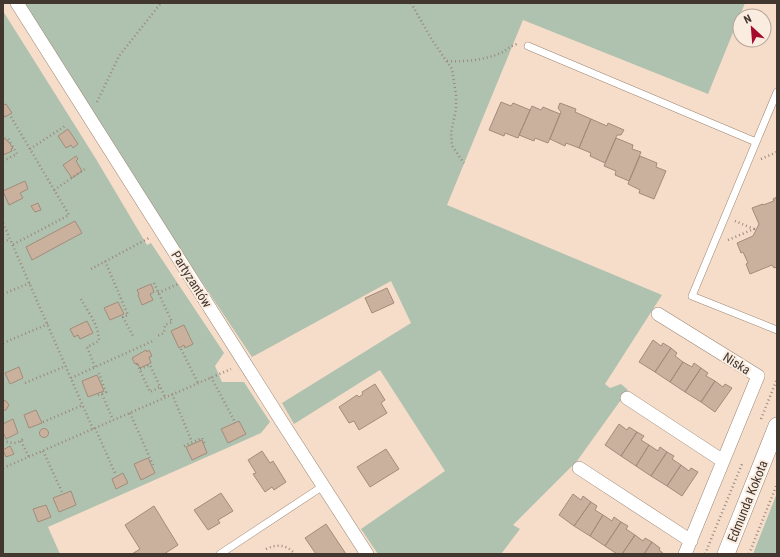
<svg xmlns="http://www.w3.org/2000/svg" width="780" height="557" font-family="'Roboto Condensed',sans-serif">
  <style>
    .green { fill: #afc1af }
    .building { fill: #c9b19d; stroke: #a28c79 }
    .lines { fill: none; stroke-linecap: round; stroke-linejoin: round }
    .service-casing { stroke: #9b8472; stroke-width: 8 }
    .minor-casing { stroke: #9b8472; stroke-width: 14 }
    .tertiary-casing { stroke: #9b8472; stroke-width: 18 }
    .path { stroke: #9a897b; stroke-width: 2.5; stroke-dasharray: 1 3; stroke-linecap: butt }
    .service { stroke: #fff; stroke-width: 7 }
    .minor { stroke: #fff; stroke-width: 13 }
    .tertiary { stroke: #fff; stroke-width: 17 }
    .labels { text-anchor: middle; stroke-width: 4; stroke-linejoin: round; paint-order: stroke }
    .street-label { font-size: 13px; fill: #41372f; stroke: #fbece0 }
  </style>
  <rect width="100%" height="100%" fill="#f6ddc9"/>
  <path class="green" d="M17 3H745L708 94 523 20 447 205 662 295 605 384 610 388 621 384 628 390 577 461 513 525 520 529 501 554H378L361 529 445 471 380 370 294 424 282 403 411 323 391 281 252 357 51 56Z
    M3 11 96 159 147 245 151 243 224 353 215 366 222 382H244L270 422 261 433 48 527 60 554H3Z
    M777 493V554H753Z"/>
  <path class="building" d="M501 102 511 106 513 103 530 110 518 138 505 133 504 136 489 130Z
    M560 103 576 109 575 112 591 119 579 148 566 143 565 146 550 139 561 112 558 108Z
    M6 104 12 113 5 117 3 114V105Z
    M532 106 541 110 543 107 560 114 548 143 535 138 534 141 519 135Z
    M591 119 607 126 608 123 624 130 621 135H617L605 163 590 156 591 153 579 148Z
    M68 129 78 144 73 148 71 145 66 148 58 136Z
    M5 138 7 141H8L13 148 11 149 12 151 3 155V139Z
    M616 138 633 145 632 149 641 152 629 181 615 175 616 171 604 166Z
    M76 156 78 159 76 161 82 171 72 178 63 165Z
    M640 156 657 163 656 167 666 171 654 199 639 193 640 190 628 184Z
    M25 181 28 189 20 193 23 198 9 205 3 191Z
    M777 197V267L774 268 772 265 750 274 746 264 748 263 743 252 741 253 737 243 753 236 759 224 752 208 763 204V205L774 201 773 199Z
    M38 203 41 210 35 212 31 206Z
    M75 221 82 233 32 260 26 247Z
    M151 284 154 292 150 294 153 300 142 305 138 295 139 294 137 290Z
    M387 288 394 303 372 313 365 298Z
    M118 302 124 314 110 320 104 308Z
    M87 321 93 333 80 339 78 335 74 337 70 329Z
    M184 325 193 344 185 348 184 345 179 348 171 331Z
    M653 340 661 346 663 343 671 348 655 372 639 362Z
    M671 348 677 353 675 356 683 362 670 382 655 372Z
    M146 350 147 352 149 350 152 356 149 357 151 363 140 368 137 363 135 364 132 358Z
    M683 362 692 367 694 363 701 368 685 392 670 382Z
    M19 367 23 378 10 384 5 373Z
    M701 368 708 373 706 376 715 381 701 402 685 392Z
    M97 375 104 391 88 397 82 381Z
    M715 381 723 387 725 384 732 388 715 412 701 402Z
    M375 384 385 400 381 403 387 413 359 430 354 421 349 423 339 407 357 395 359 397 363 394 362 392Z
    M3 400 6 401 9 405 6 410H3Z
    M36 410 42 423 29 428 24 415Z
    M13 419 18 433 6 439 3 432V424Z
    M239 421 246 434 228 443 221 429Z
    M619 424 627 430 629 427 637 432 621 456 605 445Z
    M39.5 433a4.5 4.5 0 1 1 9 0a4.5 4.5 0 1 1-9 0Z
    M637 432 644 436 641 440 649 445 636 466 621 456Z
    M202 440 207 453 192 460 186 447Z
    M649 445 658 451 660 447 667 452 651 476 636 466Z
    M10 446 14 454 6 457 3 450Z
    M386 449 399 469 370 487 357 467Z
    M262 451 270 463 273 461 286 482 274 490 272 487 265 492 253 474 256 473 248 460Z
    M667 452 674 456 672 459 681 465 667 486 651 476Z
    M148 458 155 473 141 480 134 464Z
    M681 465 689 471 691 468 698 472 682 496 667 486Z
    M123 473 128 483 116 489 112 479Z
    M71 491 76 505 59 512 53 498Z
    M221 493 233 511 218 520 220 523 208 530 194 510Z
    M573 494 581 500 583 496 591 502 574 526 559 515Z
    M591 502 597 506 595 510 603 515 590 536 574 526Z
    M46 505 51 517 38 522 33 509Z
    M154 506 178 545 164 554H132L140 549 125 525Z
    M603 515 612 521 614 517 621 522 605 546 590 536Z
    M621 522 628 526 626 529 635 535 622 554H617L605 546Z
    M326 524 346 554H316L305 538Z
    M635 535 643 541 645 538 652 542 644 554H622Z
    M652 542 660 548 659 550 664 554H644Z"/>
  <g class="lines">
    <g class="service-casing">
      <path id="service" d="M528 46 756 142
        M777 92 692 296 777 330
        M220 554 323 486"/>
    </g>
    <g class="minor-casing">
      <path id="minor" d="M17 3 282 422 367 554
        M658 314 758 376 685 554
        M627 398 723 461
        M579 468 691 541"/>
    </g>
    <g class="tertiary-casing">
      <path id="tertiary" d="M726 554 777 426"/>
    </g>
    <path class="path" d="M411 3 432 40 452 69 456 95V109L451 133 452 146 464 163
      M447 61C467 62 485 60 503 52 507 49 511 46 517 44
      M97 102 119 56 161 3
      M11 117 69 215 12 245
      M30 149 65 126
      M761 159 777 152
      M3 161 17 154 7 136
      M54 190 85 169
      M3 223 93 429
      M728 240 754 229 735 221
      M3 242 10 239
      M105 261 128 315 123 317 134 338
      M91 269 149 238
      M154 283 172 322 165 325 164 333 157 336
      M158 293 178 284
      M3 294 30 283
      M81 299C88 312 99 325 99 341L87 347 95 367
      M3 343 48 324
      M181 349 198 383
      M137 364 150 392 160 387
      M140 369 150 365 165 397
      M211 377 235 422
      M71 378 155 340
      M25 383 66 366
      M102 394 113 420
      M172 394 192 442
      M98 395 106 392 99 373
      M130 413 153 465
      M761 419 777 379
      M43 422 83 405
      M95 428 115 473
      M3 440C10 444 17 444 23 439
      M21 441 29 457
      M184 446 202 438 205 445
      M43 451 62 492
      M3 468 231 369
      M266 549C277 544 286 544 295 554
      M705 554 742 464
      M749 554 777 484"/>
    <use href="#service" class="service"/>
    <use href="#minor" class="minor"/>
    <use href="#tertiary" class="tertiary"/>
  </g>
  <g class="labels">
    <g class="street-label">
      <text transform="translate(192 279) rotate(58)" y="5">Partyzantów</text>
      <text transform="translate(737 363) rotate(32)" y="5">Niska</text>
      <text transform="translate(747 501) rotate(-68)" y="5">Edmunda Kokota</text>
    </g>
  </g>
  <rect width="780" height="557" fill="none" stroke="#41372f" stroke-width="8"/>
  <g transform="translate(752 28) rotate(334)"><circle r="19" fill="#fbece0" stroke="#b1a499"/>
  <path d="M0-3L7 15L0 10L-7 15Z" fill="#a50a2d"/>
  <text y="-6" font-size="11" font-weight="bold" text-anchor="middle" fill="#41372f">N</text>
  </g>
</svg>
